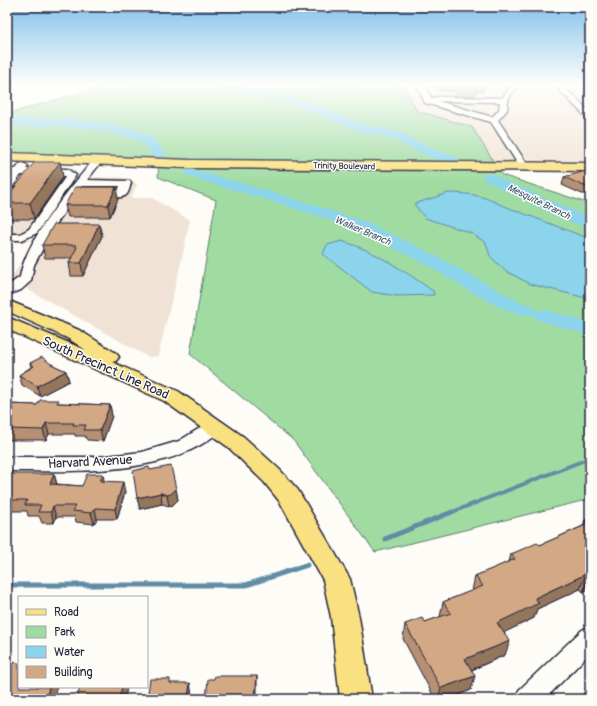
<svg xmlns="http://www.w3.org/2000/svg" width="597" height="706" font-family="Pangolin,sans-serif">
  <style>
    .built { fill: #f0e3d5 }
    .green { fill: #a0dba2; stroke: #617e6e }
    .water { fill: #8bd4ec; stroke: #618da5 }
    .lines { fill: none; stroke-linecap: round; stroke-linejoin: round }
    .stream-far1 { stroke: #618da5; stroke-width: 4 }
    .stream { stroke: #618da5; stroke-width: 5 }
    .river { fill: #8bd4ec; fill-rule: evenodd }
    .minor-casing { stroke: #22223b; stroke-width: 3 }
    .major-casing { stroke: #22223b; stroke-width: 3 }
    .minor { fill: #fdfcf7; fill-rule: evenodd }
    .major { fill: #f9e181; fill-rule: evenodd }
    .wall { fill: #b59072; stroke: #22223b }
    .shaded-wall { fill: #94765d; stroke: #22223b }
    .building { fill: #d3a885; stroke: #22223b }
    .labels { text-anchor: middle; stroke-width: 3; stroke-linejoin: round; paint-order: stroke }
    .far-street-label { font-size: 9px; fill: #22223b; stroke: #fdfcf7 }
    .far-water-label { font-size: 10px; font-style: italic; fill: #425770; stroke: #fdfcf7 }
    .near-street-label { font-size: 13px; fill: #22223b; stroke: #fdfcf7 }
  </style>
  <rect width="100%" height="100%" fill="#fdfcf7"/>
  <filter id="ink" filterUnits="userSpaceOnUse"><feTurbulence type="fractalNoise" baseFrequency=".025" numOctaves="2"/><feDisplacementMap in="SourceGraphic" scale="8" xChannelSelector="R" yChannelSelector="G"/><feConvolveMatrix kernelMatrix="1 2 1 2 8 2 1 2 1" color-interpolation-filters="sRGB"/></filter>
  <g filter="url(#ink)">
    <path class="built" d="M403 84H590V162L494 163 472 127 417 111Z
      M49 166 71 167 76 171 32 238 28 242H7V168Z
      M118 177 130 179 137 184 131 198H152L190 220 182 258 158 356 148 357 27 289 11 278 76 178Z"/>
    <path class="green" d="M92 84H403L417 111 472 127 502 175 590 204V499L375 552 293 440 190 354 216 200 158 177 159 159 7 153V114L97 88Z"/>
    <path class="water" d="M448 193C467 193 482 195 499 204L590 239V299L530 284 504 270 490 256 486 243 471 233 425 218 414 204Z
      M342 241C376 251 404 271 433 291L434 295 396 296 372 292 323 254 327 245Z"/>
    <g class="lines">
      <path class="stream-far1" d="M450 513 590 458"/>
      <path class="stream" d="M385 539 452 512
        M7 585H246L307 565"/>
      <path class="river" d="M212 84H232L295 98 370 126 403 133 427 146 458 158 460 161 458 164H448L417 152 394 139 362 132 288 103 217 87Z
        M64 118C83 120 138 126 152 138 157 142 162 150 166 155L164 158C152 161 151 151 143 144 139 140 129 137 123 136 85 124 47 126 7 127V119Z
        M192 169 302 201 365 222 425 250 522 303 533 306 536 310 533 314C510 320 453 280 430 267 398 250 366 234 332 221 284 204 235 191 187 176L185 173 187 170Z
        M489 173 590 218V229L560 218 484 180 482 177 484 174Z
        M543 309 590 323V336L536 319 533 315 536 311Z"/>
      <g class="minor-casing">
        <path id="minor" d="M417 84H425L431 98 438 97 502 98C509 89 510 84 523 84L512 92 508 100 507 110 498 120 529 167 527 169H521L491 122 425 103ZM438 101 500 102 499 110 492 117Z
          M553 84H561L590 112V118H587Z
          M97 158 102 161 87 180 130 181 131 183C130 186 129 193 126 195 123 199 95 198 92 194L93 192 118 191 120 186H82L55 226 34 265 31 281 21 290 7 295V286L20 277C26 239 70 189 94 159Z
          M23 163 28 166 26 169H67L76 175 37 233 22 240H7V234H20L29 229 66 176 21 175 11 189 7 190V180L11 175H7V169H16L20 164Z
          M214 421 220 423 223 427C219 433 212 437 207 441 154 476 68 471 7 471V457H97L142 452 179 441 208 423Z
          M590 626V653L545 699H515L519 690 582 630Z"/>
      </g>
      <g class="major-casing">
        <path id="major" d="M7 153 190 160 590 163V171L190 168 7 161Z
          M7 300 79 330 116 353 119 357 116 361 112 362 178 391 244 437 280 470 298 490 350 579 359 617 372 699H340L331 617 323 580 280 502 264 482 228 447 164 401 7 329V317L86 350 67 338 7 311Z"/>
      </g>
      <use href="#minor" class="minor"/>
      <use href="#major" class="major"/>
    </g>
    <path class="wall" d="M434 84H484L483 91H476L475 96H457L454 91H438Z
      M60 162 63 177 34 219H7V197Z
      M590 170V194H582L562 185 564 177Z
      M118 199 110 217H68L65 205Z
      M99 224 102 236 83 276H71L69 263 72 258H45L42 245Z
      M30 363 51 364 66 371 69 381 40 396 22 385 19 375 31 367Z
      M59 403 110 405 112 416 103 441 87 440 85 436H75V434H49L46 440H7V404L37 405Z
      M150 470 176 489 178 500 173 505 169 506 162 504 140 509 137 498Z
      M54 474 57 484 82 486 104 481 125 492 117 519H97L94 524 76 522 75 517H56L54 523H42L39 516H28L27 511H7V478Z
      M590 518V588L583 592 580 589 537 609 534 618 504 632 505 655 472 670 471 690 448 699H435L403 639 405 624 425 622 440 617 443 602 472 591 475 576 509 562 511 554 540 545 583 526 585 520Z
      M588 683H590V699H581Z"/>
    <path class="shaded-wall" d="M60 162 63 177 34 219 30 203Z
      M116 187 118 199 110 217 108 205Z
      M99 224 102 236 83 276 81 263Z
      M66 371 69 381 40 396 37 386Z
      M110 405 112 416 103 441 100 430Z
      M46 423 49 434 46 440 43 430Z
      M54 474 57 485 50 484Z
      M103 474 105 485 100 481Z
      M123 482 125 492 117 519 115 509Z
      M176 489 178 500 173 505 169 506 167 495Z
      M161 493 162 504 140 509 137 498Z
      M53 506 56 517 54 523 51 512Z
      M95 508 97 519 94 524 91 513Z
      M586 574 580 589 537 609 534 618 493 638 497 623 535 598Z
      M590 576V588L583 592 588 577Z
      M510 641 505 655 462 674 465 659Z
      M257 676V699H255Z
      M475 676 471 690 448 699H438L441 688Z
      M190 683 192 694 191 699H188Z
      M49 687H57L53 699H46Z
      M122 687H127L125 699H119Z"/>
    <path class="building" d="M35 162H60L30 203H7V197Z
      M590 170V186H584L564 177Z
      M75 187H116L108 205H65Z
      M54 224H99L81 263H69L77 247H76V245H42Z
      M42 357 51 364 66 371 37 386 19 375 34 366 30 363Z
      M40 400H59L57 403 110 405 100 430H84L86 425H73L74 423H46L43 430 7 429V404L37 405Z
      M171 466 176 489 171 494 167 495 161 493 137 498 133 471 149 467 150 470Z
      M9 474H54L50 484 82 486 87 474H103L100 481 123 482 115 509 95 508 91 513 73 511 75 506H53L51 512H38L41 505H25L27 500H7V478Z
      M590 518V576L588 577 586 574 535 598 539 603 497 623 510 641 465 659 475 676 441 688 405 624 422 618 425 622 451 613 443 602 483 586 475 576 515 559 511 554 537 543 540 545 588 524 585 520Z
      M8 662 19 663V687H49L46 699H7V665Z
      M215 676H257L255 699H206L208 679H214Z
      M150 679H170V683H190L188 699H147Z
      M80 687H122L119 699H77Z"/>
  </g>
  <linearGradient id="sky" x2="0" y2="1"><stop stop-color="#83c1ea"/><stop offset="0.46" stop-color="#fefefb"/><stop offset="1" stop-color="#fefefb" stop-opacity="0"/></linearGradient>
  <rect width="597" height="183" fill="url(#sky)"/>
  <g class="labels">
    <g class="far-street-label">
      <text transform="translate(344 166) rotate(1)" y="3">Trinity Boulevard</text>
    </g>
    <g class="far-water-label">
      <text transform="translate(539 201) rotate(26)" y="4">Mesquite Branch</text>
      <text transform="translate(363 230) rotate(23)" y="4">Walker Branch</text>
    </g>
    <g class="near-street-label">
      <text transform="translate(106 367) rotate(24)" y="5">South Precinct Line Road</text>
      <text transform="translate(90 461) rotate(-3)" y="5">Harvard Avenue</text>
    </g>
  </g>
  <rect width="597" height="706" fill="none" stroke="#fdfcf7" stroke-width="24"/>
  <rect x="12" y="12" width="573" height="682" fill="none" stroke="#22223b" stroke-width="1.5" filter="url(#ink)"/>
  <rect x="18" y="596" width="130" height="92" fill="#fdfcf7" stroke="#a5a5ac"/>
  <rect x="26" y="609" width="20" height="6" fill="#f9e181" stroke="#a5a5ac"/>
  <text x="54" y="616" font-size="12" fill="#22223b">Road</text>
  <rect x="26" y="626" width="20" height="12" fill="#a0dba2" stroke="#a5a5ac"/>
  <text x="54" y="636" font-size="12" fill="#22223b">Park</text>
  <rect x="26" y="646" width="20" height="12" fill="#8bd4ec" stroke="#a5a5ac"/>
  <text x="54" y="656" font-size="12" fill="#22223b">Water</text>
  <rect x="26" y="666" width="20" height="12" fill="#d3a885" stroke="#a5a5ac"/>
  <text x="54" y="676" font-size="12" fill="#22223b">Building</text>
</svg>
